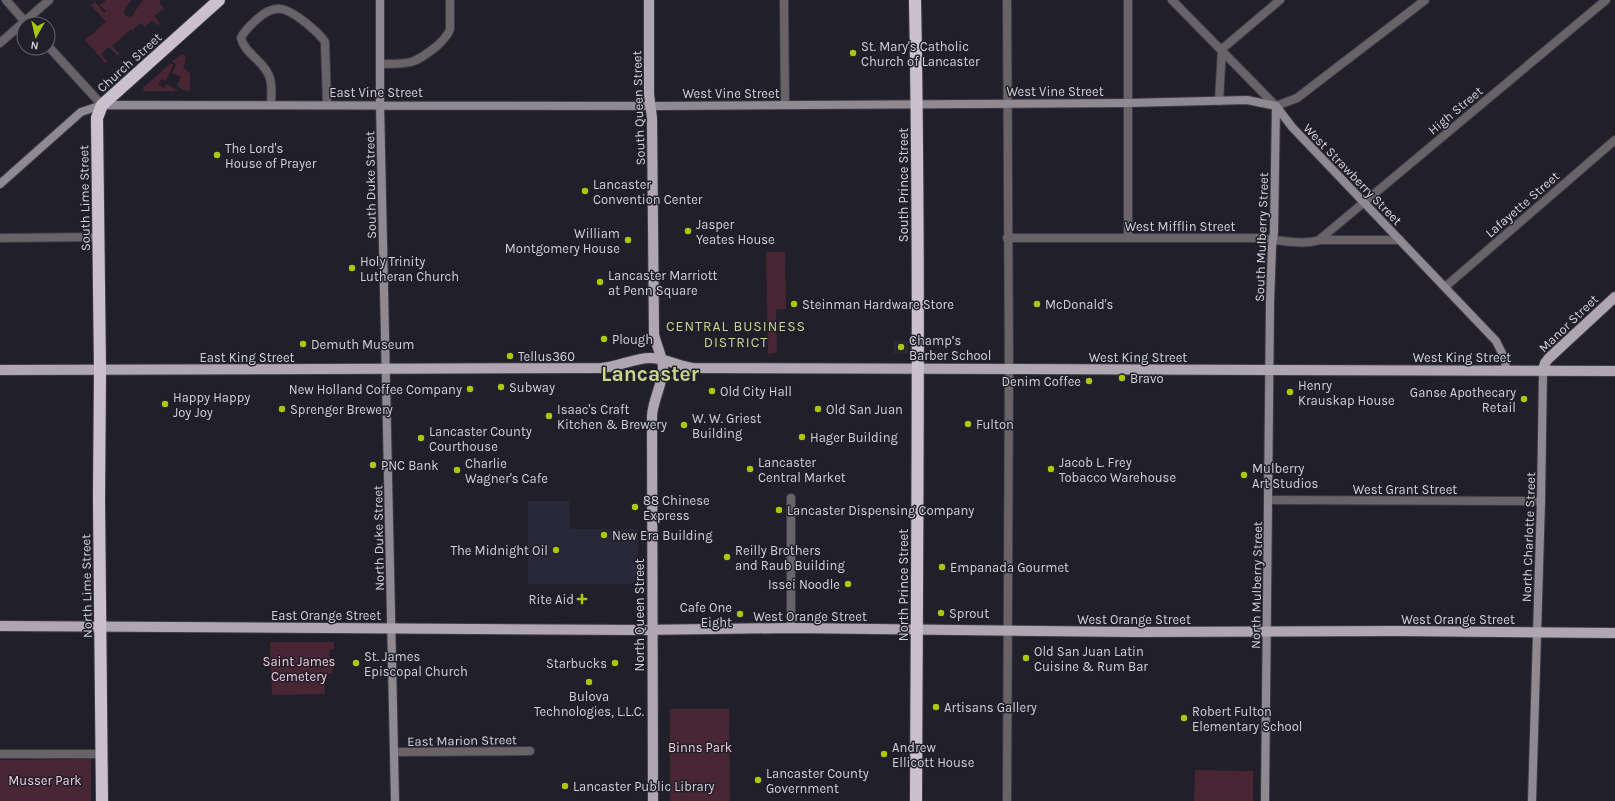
<svg xmlns="http://www.w3.org/2000/svg" width="1615" height="801" font-family="Karla,sans-serif">
  <style>
    .built { fill: #292839 }
    .green { fill: #492634 }
    .lines { fill: none; stroke-linecap: round; stroke-linejoin: round }
    .street-casing { stroke: #3c3b46; stroke-width: 10 }
    .secondary-casing { stroke: #3c3b46; stroke-width: 10 }
    .primary-casing { stroke: #3c3b46; stroke-width: 12 }
    .highway-casing { stroke: #3c3b46; stroke-width: 14 }
    .street { stroke: #676368; stroke-width: 8 }
    .secondary { stroke: #8f8991; stroke-width: 8 }
    .primary { stroke: #aea6b0; stroke-width: 10 }
    .highway { stroke: #cbc0cd; stroke-width: 12 }
    .poi-dot { fill: #aec60a; stroke: #201f2a; stroke-width: 1.5 }
    .labels { text-anchor: middle; stroke-width: 3; stroke-linejoin: round; paint-order: stroke }
    .poi-label { font-size: 13px; fill: #d1d1d8; stroke: #201f2a; text-anchor: start }
    .street-label { font-size: 13px; fill: #d1d1d8; stroke: #201f2a }
    .park-label { font-size: 13px; fill: #f5cddb; stroke: #201f2a }
    .neighbourhood-label { font-size: 14px; letter-spacing: 1px; fill: #c7d68a; stroke: #201f2a }
    .town-label { font-size: 21px; font-weight: bold; fill: #c7d68a; stroke: #201f2a }
  </style>
  <rect width="100%" height="100%" fill="#201f2a"/>
  <path class="built" d="M894 341H908V353L894 354Z
    M528 501H569L570 529H638V584H528Z"/>
  <path class="green" d="M106 0H131L124 11 125 16 131 17 143 0H161L159 2 165 10 164 11 163 9 154 16 159 22 158 26 153 21H151L145 27 141 23 133 29 134 32 131 29 112 46 120 54 118 56 109 47 101 54 107 61 106 64 85 40 106 22 91 5 95 2 104 13 106 11 100 5Z
    M182 54 186 57 185 63 183 66 190 74V91L183 90 177 86 181 77 172 73 176 65 172 61Z
    M171 63 173 65 166 81 162 79 158 85 164 88 166 84 179 91H143L144 87Z
    M766 252H785L786 309 776 310 777 353 768 354Z
    M270 642H334V649L330 650 329 654 330 658 334 660 332 674H324L325 694 272 695Z
    M670 709H729L730 801H670Z
    M91 759V801H0V760Z
    M1195 770 1253 771V801H1194Z"/>
  <g class="lines">
    <g class="street-casing">
      <path id="street" d="M6 0 27 24
        M784 0 785 105
        M1007 0 1009 369 1007 801
        M1172 0 1276 106 1297 98 1425 0
        M0 43 49 0
        M48 46 102 105
        M380 64C410 64 413 65 437 46 442 41 448 36 450 29V0
        M1219 101 1222 49 1280 0
        M271 104C271 96 273 84 269 76 264 61 244 53 241 38 244 31 250 26 255 21 275 2 286 7 306 23 313 29 320 34 325 42L327 104
        M0 238 98 237
        M1007 238H1257C1276 239 1301 246 1319 240H1400
        M1128 238V0
        M1319 240 1606 0
        M1445 287 1615 140
        M791 498V628
        M1269 500 1541 501
        M395 752 530 751
        M0 754H101"/>
    </g>
    <g class="secondary-casing">
      <path id="secondary" d="M380 0V104L395 801
        M1276 106 1292 127 1496 341 1505 359 1506 370
        M0 184 81 112 102 105 663 106 1128 103 1247 100 1276 106
        M1265 801 1270 303 1272 247 1274 232 1276 106
        M1532 801 1541 501 1543 371"/>
    </g>
    <g class="primary-casing">
      <path id="primary" d="M649 0V94L652 118 654 334C656 345 662 355 663 367 663 384 653 399 652 416L653 801
        M0 370 601 368C618 367 634 358 650 358 665 358 678 366 693 368L1615 371
        M1543 371 1545 363 1549 358 1615 297
        M0 626 639 630 791 628 1133 632 1396 631 1615 633"/>
    </g>
    <g class="highway-casing">
      <path id="highway" d="M915 0C920 267 917 534 916 801
        M102 801 99 499 100 371 97 118 102 105 219 0"/>
    </g>
    <use href="#street" class="street"/>
    <use href="#secondary" class="secondary"/>
    <use href="#primary" class="primary"/>
    <use href="#highway" class="highway"/>
  </g>
  <g class="poi-dot">
    <circle cx="853" cy="53" r="4"/>
    <circle cx="217" cy="155" r="4"/>
    <circle cx="585" cy="191" r="4"/>
    <circle cx="688" cy="231" r="4"/>
    <circle cx="628" cy="240" r="4"/>
    <circle cx="352" cy="268" r="4"/>
    <circle cx="600" cy="282" r="4"/>
    <circle cx="794" cy="304" r="4"/>
    <circle cx="1037" cy="304" r="4"/>
    <circle cx="604" cy="339" r="4"/>
    <circle cx="303" cy="344" r="4"/>
    <circle cx="901" cy="347" r="4"/>
    <circle cx="510" cy="356" r="4"/>
    <circle cx="1122" cy="378" r="4"/>
    <circle cx="1089" cy="381" r="4"/>
    <circle cx="501" cy="387" r="4"/>
    <circle cx="470" cy="389" r="4"/>
    <circle cx="712" cy="391" r="4"/>
    <circle cx="1290" cy="392" r="4"/>
    <circle cx="1524" cy="399" r="4"/>
    <circle cx="165" cy="404" r="4"/>
    <circle cx="282" cy="409" r="4"/>
    <circle cx="818" cy="409" r="4"/>
    <circle cx="549" cy="416" r="4"/>
    <circle cx="968" cy="424" r="4"/>
    <circle cx="684" cy="425" r="4"/>
    <circle cx="802" cy="437" r="4"/>
    <circle cx="421" cy="438" r="4"/>
    <circle cx="373" cy="465" r="4"/>
    <circle cx="750" cy="469" r="4"/>
    <circle cx="1051" cy="469" r="4"/>
    <circle cx="457" cy="470" r="4"/>
    <circle cx="1244" cy="475" r="4"/>
    <circle cx="635" cy="507" r="4"/>
    <circle cx="779" cy="510" r="4"/>
    <circle cx="604" cy="535" r="4"/>
    <circle cx="556" cy="550" r="4"/>
    <circle cx="727" cy="557" r="4"/>
    <circle cx="942" cy="567" r="4"/>
    <circle cx="848" cy="584" r="4"/>
    <path d="M580 593h4v4h4v4h-4v4h-4v-4h-4v-4h4z"/>
    <circle cx="941" cy="613" r="4"/>
    <circle cx="740" cy="614" r="4"/>
    <circle cx="1026" cy="658" r="4"/>
    <circle cx="356" cy="663" r="4"/>
    <circle cx="615" cy="663" r="4"/>
    <circle cx="589" cy="682" r="4"/>
    <circle cx="936" cy="707" r="4"/>
    <circle cx="1184" cy="718" r="4"/>
    <circle cx="884" cy="754" r="4"/>
    <circle cx="758" cy="780" r="4"/>
    <circle cx="565" cy="786" r="4"/>
  </g>
  <g class="labels">
    <g class="poi-label">
      <text x="861" y="51">St. Mary's Catholic<tspan x="861" dy="15">Church of Lancaster</tspan></text>
      <text x="225" y="153">The Lord's<tspan x="225" dy="15">House of Prayer</tspan></text>
      <text x="593" y="189">Lancaster<tspan x="593" dy="15">Convention Center</tspan></text>
      <text x="696" y="229">Jasper<tspan x="696" dy="15">Yeates House</tspan></text>
      <text x="620" y="238" text-anchor="end">William<tspan x="620" dy="15">Montgomery House</tspan></text>
      <text x="360" y="266">Holy Trinity<tspan x="360" dy="15">Lutheran Church</tspan></text>
      <text x="608" y="280">Lancaster Marriott<tspan x="608" dy="15">at Penn Square</tspan></text>
      <text x="802" y="309">Steinman Hardware Store</text>
      <text x="1045" y="309">McDonald's</text>
      <text x="612" y="344">Plough</text>
      <text x="909" y="345">Champ’s<tspan x="909" dy="15">Barber School</tspan></text>
      <text x="311" y="349">Demuth Museum</text>
      <text x="518" y="361">Tellus360</text>
      <text x="1130" y="383">Bravo</text>
      <text x="1081" y="386" text-anchor="end">Denim Coffee</text>
      <text x="1298" y="390">Henry<tspan x="1298" dy="15">Krauskap House</tspan></text>
      <text x="509" y="392">Subway</text>
      <text x="462" y="394" text-anchor="end">New Holland Coffee Company</text>
      <text x="720" y="396">Old City Hall</text>
      <text x="1516" y="397" text-anchor="end">Ganse Apothecary<tspan x="1516" dy="15">Retail</tspan></text>
      <text x="173" y="402">Happy Happy<tspan x="173" dy="15">Joy Joy</tspan></text>
      <text x="290" y="414">Sprenger Brewery</text>
      <text x="557" y="414">Isaac's Craft<tspan x="557" dy="15">Kitchen &amp; Brewery</tspan></text>
      <text x="826" y="414">Old San Juan</text>
      <text x="692" y="423">W. W. Griest<tspan x="692" dy="15">Building</tspan></text>
      <text x="976" y="429">Fulton</text>
      <text x="429" y="436">Lancaster County<tspan x="429" dy="15">Courthouse</tspan></text>
      <text x="810" y="442">Hager Building</text>
      <text x="758" y="467">Lancaster<tspan x="758" dy="15">Central Market</tspan></text>
      <text x="1059" y="467">Jacob L. Frey<tspan x="1059" dy="15">Tobacco Warehouse</tspan></text>
      <text x="465" y="468">Charlie<tspan x="465" dy="15">Wagner's Cafe</tspan></text>
      <text x="381" y="470">PNC Bank</text>
      <text x="1252" y="473">Mulberry<tspan x="1252" dy="15">Art Studios</tspan></text>
      <text x="643" y="505">88 Chinese<tspan x="643" dy="15">Express</tspan></text>
      <text x="787" y="515">Lancaster Dispensing Company</text>
      <text x="612" y="540">New Era Building</text>
      <text x="548" y="555" text-anchor="end">The Midnight Oil</text>
      <text x="735" y="555">Reilly Brothers<tspan x="735" dy="15">and Raub Building</tspan></text>
      <text x="950" y="572">Empanada Gourmet</text>
      <text x="840" y="589" text-anchor="end">Issei Noodle</text>
      <text x="574" y="604" text-anchor="end">Rite Aid</text>
      <text x="732" y="612" text-anchor="end">Cafe One<tspan x="732" dy="15">Eight</tspan></text>
      <text x="949" y="618">Sprout</text>
      <text x="1034" y="656">Old San Juan Latin<tspan x="1034" dy="15">Cuisine &amp; Rum Bar</tspan></text>
      <text x="364" y="661">St. James<tspan x="364" dy="15">Episcopal Church</tspan></text>
      <text x="607" y="668" text-anchor="end">Starbucks</text>
      <text x="589" y="701" text-anchor="middle">Bulova<tspan x="589" dy="15">Technologies, L.L.C.</tspan></text>
      <text x="944" y="712">Artisans Gallery</text>
      <text x="1192" y="716">Robert Fulton<tspan x="1192" dy="15">Elementary School</tspan></text>
      <text x="892" y="752">Andrew<tspan x="892" dy="15">Ellicott House</tspan></text>
      <text x="766" y="778">Lancaster County<tspan x="766" dy="15">Government</tspan></text>
      <text x="573" y="791">Lancaster Public Library</text>
    </g>
    <g class="street-label">
      <text transform="translate(129 62) rotate(-42)" y="5">Church Street</text>
      <text x="1055" y="96">West Vine Street</text>
      <text x="376" y="97">East Vine Street</text>
      <text x="731" y="98">West Vine Street</text>
      <text transform="translate(638 108) rotate(-92)" y="5">South Queen Street</text>
      <text transform="translate(1455 110) rotate(-40)" y="5">High Street</text>
      <text transform="translate(1353 174) rotate(46)" y="5">West Strawberry Street</text>
      <text transform="translate(370 185) rotate(-91)" y="5">South Duke Street</text>
      <text transform="translate(903 185) rotate(-90)" y="5">South Prince Street</text>
      <text transform="translate(84 198) rotate(-91)" y="5">South Lime Street</text>
      <text transform="translate(1522 204) rotate(-41)" y="5">Lafayette Street</text>
      <text x="1180" y="231">West Mifflin Street</text>
      <text transform="translate(1261 237) rotate(-88)" y="5">South Mulberry Street</text>
      <text transform="translate(1568 323) rotate(-44)" y="5">Manor Street</text>
      <text x="247" y="362">East King Street</text>
      <text x="1138" y="362">West King Street</text>
      <text x="1462" y="362">West King Street</text>
      <text x="1405" y="494">West Grant Street</text>
      <text transform="translate(1528 537) rotate(-88)" y="5">North Charlotte Street</text>
      <text transform="translate(378 538) rotate(-91)" y="5">North Duke Street</text>
      <text transform="translate(903 585) rotate(-90)" y="5">North Prince Street</text>
      <text transform="translate(1256 585) rotate(-89)" y="5">North Mulberry Street</text>
      <text transform="translate(86 586) rotate(-91)" y="5">North Lime Street</text>
      <text x="326" y="620">East Orange Street</text>
      <text transform="translate(639 615) rotate(-90)" y="5">North Queen Street</text>
      <text x="810" y="621">West Orange Street</text>
      <text x="1134" y="624">West Orange Street</text>
      <text x="1458" y="624">West Orange Street</text>
      <text transform="translate(462 740) rotate(-1)" y="5">East Marion Street</text>
    </g>
    <g class="park-label">
      <text x="299" y="666">Saint James<tspan x="299" dy="15">Cemetery</tspan></text>
      <text x="700" y="752">Binns Park</text>
      <text x="45" y="785">Musser Park</text>
    </g>
    <g class="neighbourhood-label">
      <text x="736" y="331">CENTRAL BUSINESS<tspan x="736" dy="16">DISTRICT</tspan></text>
    </g>
    <g class="town-label">
      <text x="650" y="381">Lancaster</text>
    </g>
  </g>
  <g transform="translate(36 36) rotate(188)"><circle r="19" fill="#201f2a" stroke="#676670"/>
  <path d="M0-3L7 15L0 10L-7 15Z" fill="#aec60a"/>
  <text y="-6" font-size="11" font-weight="bold" text-anchor="middle" fill="#d1d1d8">N</text>
  </g>
</svg>
